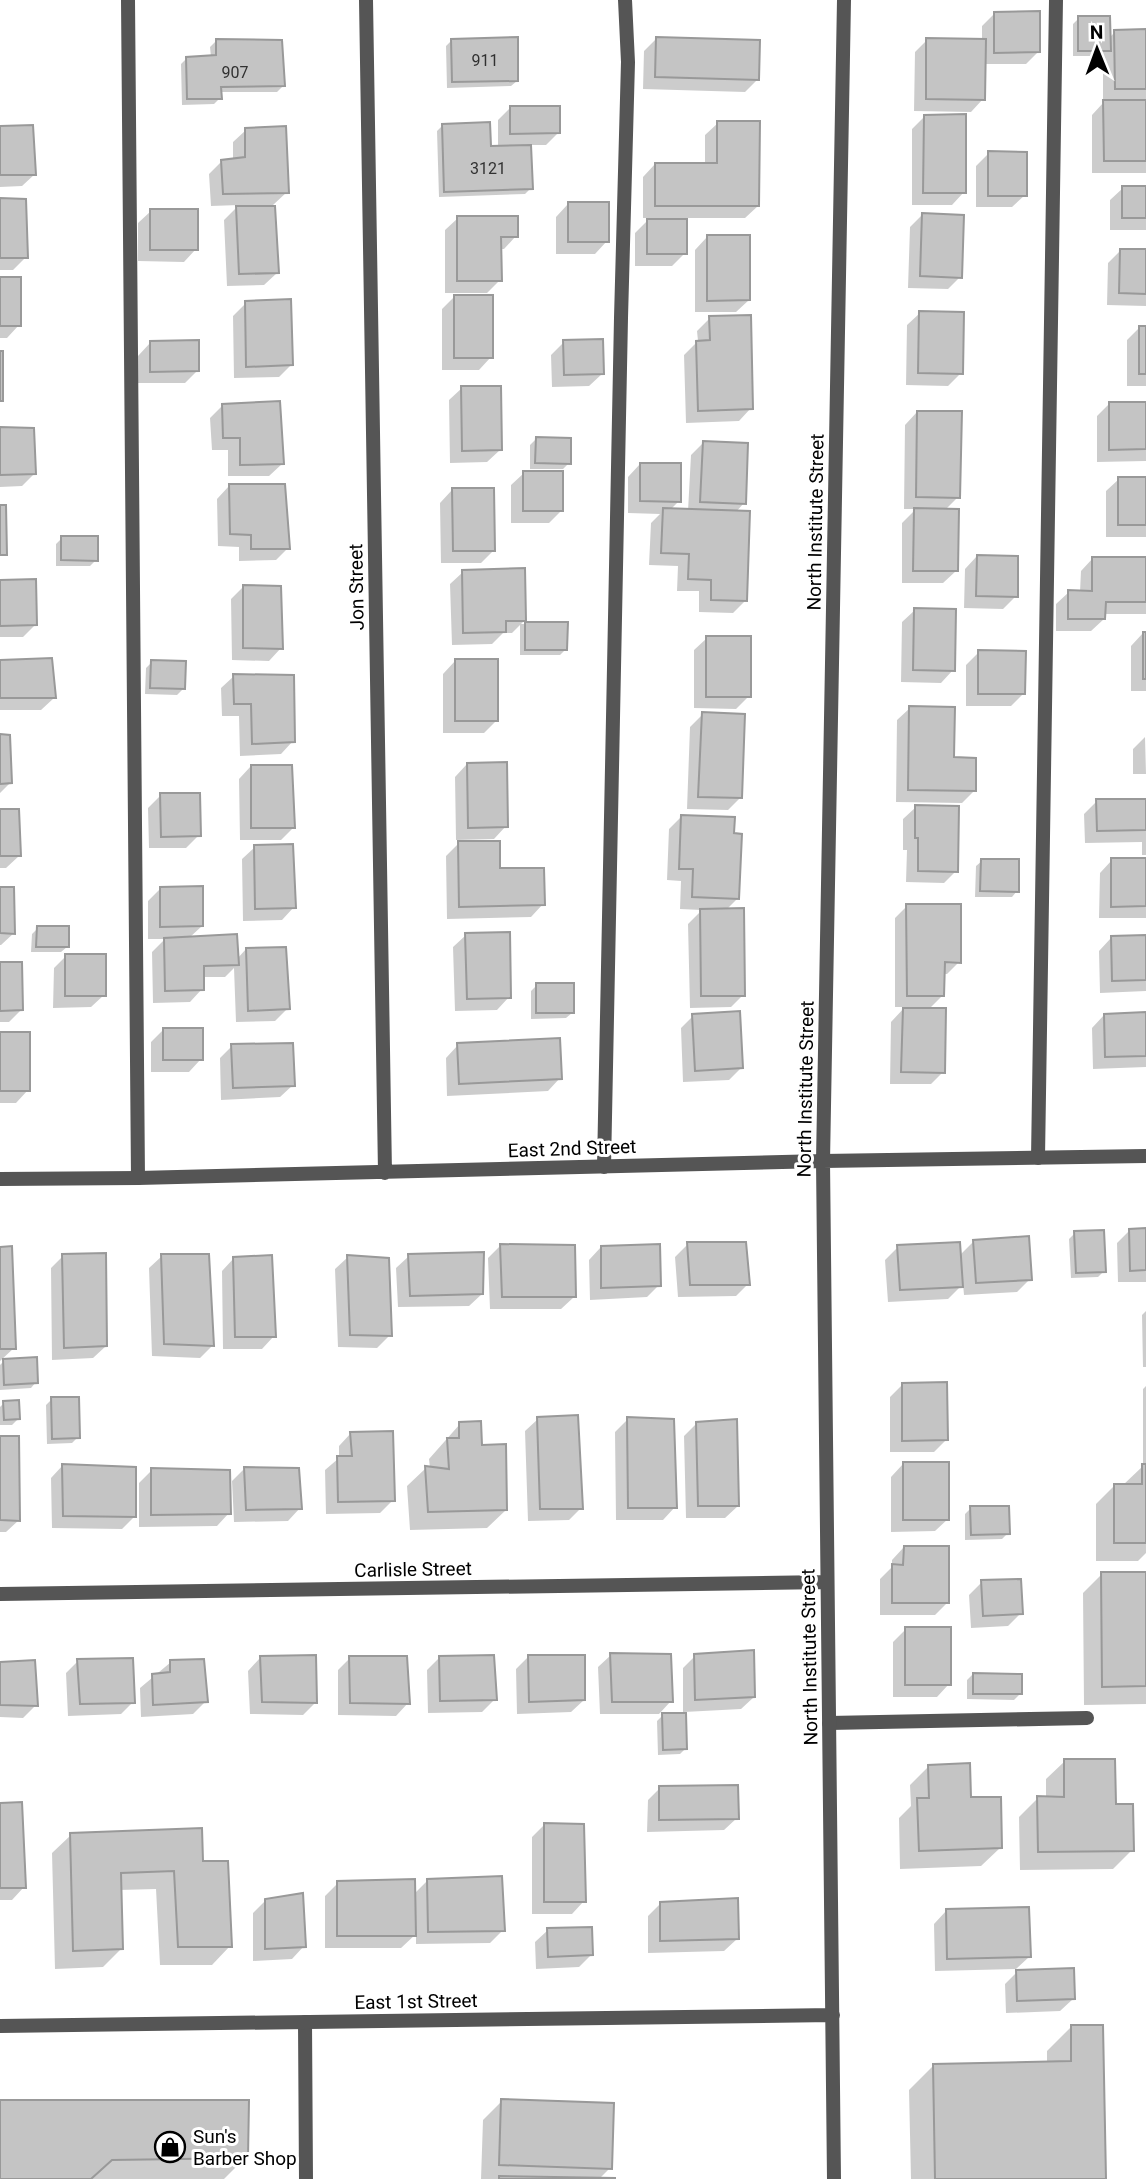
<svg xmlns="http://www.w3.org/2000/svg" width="1146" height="2179" font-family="Roboto,sans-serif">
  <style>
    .shadow { fill: #0003 }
    .building { fill: #c4c4c4; stroke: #999; stroke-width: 2 }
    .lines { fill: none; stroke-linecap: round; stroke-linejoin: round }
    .lane { stroke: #555; stroke-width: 14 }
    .street { stroke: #555; stroke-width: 14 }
    .labels { text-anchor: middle; stroke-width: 6; stroke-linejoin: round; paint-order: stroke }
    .number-label { font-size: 16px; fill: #313131 }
    .street-label { font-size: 19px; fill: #000; stroke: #fff }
    .poi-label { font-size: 19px; fill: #000; stroke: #fff; text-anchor: start }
  </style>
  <rect width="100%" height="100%" fill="#fff"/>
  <path class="shadow" d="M995 13 1038 52 1026 64H984L983 99 971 112 914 111 915 52 927 40H982V26Z
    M1079 18 1109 38 1115 32 1146 31V173H1092V115L1103 103V56H1073V24Z
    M657 38 757 80 745 92 643 89 644 51Z
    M452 40 517 81 511 86 447 88 446 46Z
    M216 41 283 86 277 92H220V98L214 104 182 105 181 64 187 58 211 57 210 47Z
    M510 108 558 133 546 145H530L531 188 525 194 439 197 437 131 443 125 489 148H498V120Z
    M925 116 964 192 952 205H912V129Z
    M718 123 758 206 745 218H685V253L672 266H635V233L650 218H643V177L655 164 705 165V135Z
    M0 127 35 174 22 186 0 187Z
    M246 130 287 192 273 205 277 273 264 285 227 286 224 220 239 205 211 206 209 174 222 161 233 160V142Z
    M989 153 1025 195 1012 207H976V166Z
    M1123 188H1146V230H1110V200Z
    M0 200 26 257 13 270H0Z
    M568 204 607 241 595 254H556V217Z
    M151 211 196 249 184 262 138 261V223Z
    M922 215 960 277 948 289 908 288 910 227Z
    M458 218 516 236 504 249H500V280L487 293H445V230Z
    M707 237 749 300 736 312H695V250Z
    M1120 251H1146V306L1107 305 1108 263Z
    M0 279 19 325 7 338H0Z
    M454 297 491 357 479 370H442V309Z
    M246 303 292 364 279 377 234 378 233 316Z
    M920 313 961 373 948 386 906 385 907 325Z
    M710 318 751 408 739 421 686 423 684 355 698 341 697 331Z
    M1140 327H1146V386H1127V340Z
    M564 342 602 374 589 386 552 387 551 355Z
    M150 343 198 370 185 383H138V356Z
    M462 388 500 450 487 462 450 463 449 400Z
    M1109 404H1146V461L1097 462V416Z
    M223 405 282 464 269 476H228V450H212L210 418Z
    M917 412 958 497 945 510 956 571 943 583H902V523L916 509H904L905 425Z
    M0 429 34 474 22 486 0 487Z
    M536 439 569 463 563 469H530V445Z
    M703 443 744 503 735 513 745 601 733 613 699 612V591H677L678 566 649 565 651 523 660 514 628 513V477L640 464 679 501 670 510 688 511 691 455Z
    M524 473 562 510 549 523H511V485Z
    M1119 479H1146V537H1106V491Z
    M229 486 288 548 276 560 239 561V547L218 546 217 499Z
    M452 490 494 550 481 563H441L440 503Z
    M62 538 96 560 90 566H56V544Z
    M977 556 1016 596 1003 609 964 608 965 569Z
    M1093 558 1146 559V614H1104V619L1091 631H1056V604L1069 592H1080L1081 571Z
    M463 572 525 620 521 624H566V649L560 655H520V625L512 633H503L492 644 452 645 450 584Z
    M0 582 36 624 23 637H0Z
    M243 587 281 648 269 661 232 660 231 599Z
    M915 610 953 670 941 683 901 682 902 622Z
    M1143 633H1146V691H1131V646Z
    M707 638 749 696 736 709 694 708V650Z
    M979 652 1023 694 1011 706H966V665Z
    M455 661 497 720 484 733H443V674Z
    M0 662 54 698 41 710H0Z
    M152 662 183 689 177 695 145 694 146 668Z
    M234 676 293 741 281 754 240 756 239 716H222L221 688Z
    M910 708 952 759 974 791 962 803 896 802 897 720Z
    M703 714 740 798 728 810 687 809 690 727Z
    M0 736 10 783 0 793Z
    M1145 737 1146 774H1133V749Z
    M467 764 506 826 494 839 456 840 455 777Z
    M251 766 294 827 281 840H240L239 779Z
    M161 795 199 835 186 848H149L148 808Z
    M1146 800V855H1142V842L1085 843 1084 814 1097 801Z
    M916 807 956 871 944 883 906 882 907 850H903V819Z
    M0 811 19 856 6 868H0Z
    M681 817 738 898 725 911 743 995 731 1007 690 1008 688 924 702 910 680 909 681 881 667 880 669 829Z
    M459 843 543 904 531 917 447 919 446 856Z
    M255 847 294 907 282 920 243 921 242 859Z
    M1112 860H1146V918H1099L1100 873Z
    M982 861 1017 891 1012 897H975L976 866Z
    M0 889 14 933 1 945H0Z
    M160 889 202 926 189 938 237 959 246 949 288 1008 275 1021 236 1022 234 968 225 977H202V989L190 1002 153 1003 152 952 165 939H148V901Z
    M907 906 959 962 947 974H943V995L928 1010 943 1072 931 1084H890L891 1022 905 1007H895V918Z
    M38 928 67 947 61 952H31L32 934Z
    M466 935 509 997 497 1010 455 1011 453 947Z
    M1146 937V991L1100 993 1099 951 1111 938Z
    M66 956 104 995 91 1007 53 1008 54 968Z
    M0 964 22 1009 9 1022H0Z
    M537 985 572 1013 566 1018 531 1019V991Z
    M1146 1014V1067L1093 1069 1092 1028 1104 1015Z
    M693 1016 741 1068 729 1080 683 1082 681 1028Z
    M164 1029 201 1059 189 1072H151V1042Z
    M0 1034 28 1090 16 1103H0Z
    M458 1045 560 1078 548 1091 447 1096 446 1058Z
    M232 1046 293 1085 280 1097 221 1100 220 1058Z
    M1130 1230H1146V1282H1118L1117 1243Z
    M1075 1233 1104 1271 1098 1277 1071 1278 1069 1239Z
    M974 1241 1030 1279 1017 1292 964 1295 963 1284 948 1299 888 1302 885 1260 898 1247 959 1256Z
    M688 1244 748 1284 736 1296 678 1297 675 1257Z
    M500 1246 574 1297 561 1309H490L488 1258Z
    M601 1247 659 1285 647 1297 590 1300 589 1260Z
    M0 1249 14 1348 0 1361Z
    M63 1256 106 1346 93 1358 52 1360 51 1268Z
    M162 1256 213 1345 200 1358 152 1356 149 1268Z
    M409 1256 482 1294 469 1306 398 1307 396 1268Z
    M348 1257 390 1335 377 1348 338 1347 335 1269Z
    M234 1258 274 1336 262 1349H223L222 1271Z
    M1146 1311V1367H1143L1142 1315Z
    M4 1361 36 1382 31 1388 0 1390V1365Z
    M903 1384 946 1440 934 1452H890V1397Z
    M1146 1386V1553L1138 1561H1096V1504L1115 1485H1123L1143 1466V1389Z
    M52 1399 78 1437 72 1443 47 1444 46 1405Z
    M4 1403 18 1419 12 1425H0V1407Z
    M538 1419 581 1508 569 1520 528 1521 525 1431Z
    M628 1419 675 1507 663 1520H616L615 1432Z
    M697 1423 738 1506 725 1518H686L684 1436Z
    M460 1424 480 1447 506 1510 487 1528 410 1530 407 1486 426 1468H430L429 1459Z
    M351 1433 393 1500 380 1513 326 1514 325 1470 339 1458V1446Z
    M0 1438 19 1520 6 1532H0Z
    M903 1464 948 1519 935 1531 891 1532V1477Z
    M63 1465 135 1516 122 1529 52 1528 51 1478Z
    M245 1468 300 1508 288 1521 234 1522 232 1481Z
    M152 1470 229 1513 217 1526 139 1527V1483Z
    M971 1508 1008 1533 1002 1539 965 1540V1514Z
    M904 1547 948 1602 935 1615H880V1579L892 1567V1560Z
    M1102 1574H1146V1704L1084 1705 1083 1593Z
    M982 1582 1021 1613 1008 1626 971 1628 969 1595Z
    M906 1629 949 1684 937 1697H893V1642Z
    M611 1655 671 1701 659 1714H600L598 1667Z
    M529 1656 584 1700 571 1712 517 1714 516 1669Z
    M695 1656 754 1697 741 1709 684 1712 686 1748 680 1754 658 1755 657 1721 663 1715 683 1714V1668Z
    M260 1658 315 1703 303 1715 250 1714 248 1671Z
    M350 1658 408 1703 396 1716 338 1715V1670Z
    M439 1658 495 1699 482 1712 428 1713 427 1670Z
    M78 1661 133 1702 121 1714 68 1716 66 1673Z
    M171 1662 206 1701 193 1714 141 1717 140 1688Z
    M0 1664 36 1705 23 1718 0 1717Z
    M973 1674 1020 1694 1014 1700 967 1699V1680Z
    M1065 1761 1114 1806 1132 1850 1113 1869 1020 1870 1019 1817 1038 1798H1046V1779Z
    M929 1766 970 1799 1000 1848 981 1866 900 1869 899 1818 911 1806 910 1785Z
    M660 1788 737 1818 724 1830 647 1832 648 1800Z
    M0 1804 24 1887 12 1900H0Z
    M544 1825 584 1901 572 1914H532V1837Z
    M71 1835 202 1863 230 1946 212 1965H160L156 1889 119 1890 122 1948 103 1967 55 1969 52 1853Z
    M427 1881 503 1930 490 1943 416 1944V1934L401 1948H325V1896L338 1883 413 1895Z
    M266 1900 304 1946 292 1959 253 1961V1913Z
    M660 1904 737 1939 724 1951 648 1953V1916Z
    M946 1911 1029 1957 1016 1969 935 1971 934 1924Z
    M548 1930 592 1954 579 1967 536 1969 535 1942Z
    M1017 1972 1073 1999 1060 2011 1006 2013 1005 1984Z
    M1071 2027 1104 2179H911L909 2090 934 2065 1047 2063V2051Z
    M502 2101 610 2168 599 2179H481L483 2120Z
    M0 2102 246 2157 224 2179H0Z"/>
  <path class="building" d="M1040 11V52L994 53V12Z
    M1078 16H1110L1111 51H1078Z
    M1146 29V89H1115L1114 30Z
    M518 37V81L452 82 451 39Z
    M656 37 760 40 759 80 655 77Z
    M926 38 986 39 985 100 926 99Z
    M216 39 282 40 285 86 221 87 222 99H187L186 57 216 55Z
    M1103 100H1146V161H1104Z
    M510 106H560V133L510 134Z
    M966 114V193H923L924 115Z
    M717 121H760L759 206H655V163H717Z
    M490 122 491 146 531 145 533 189 444 192 442 124Z
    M33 125 36 175H0V126Z
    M286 126 289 193 223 194 221 160 245 157V128Z
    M988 151 1027 152V196H988Z
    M1122 186H1146V218H1122Z
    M0 198 26 199 28 258H0Z
    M568 202H609V242H568Z
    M236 206H275L279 273 239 274Z
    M150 209H198V250H150Z
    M922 213 964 215 962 278 920 276Z
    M457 216H518V237H501L502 281H457Z
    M647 219H687V254H647Z
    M707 235H750V300L707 301Z
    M1120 249H1146V294L1119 293Z
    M0 277H21V326H0Z
    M454 295H493V358H454Z
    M291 299 293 365 246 367 245 301Z
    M919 311 964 312 963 374 918 373Z
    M751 315 753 409 698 411 696 341 710 340 709 316Z
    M1139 326H1146V374H1139Z
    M603 339 604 374 564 375 563 340Z
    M199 340V371L150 372V341Z
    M0 351H3V401H0Z
    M461 386H501L502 450 462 451Z
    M280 401 284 464 240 465V438H223L222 404Z
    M1109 402H1146V449L1109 450Z
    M917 411H962L960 498 916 497Z
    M0 427 34 428 36 474 0 475Z
    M536 437 571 438V464L535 463Z
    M703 441 748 443 746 504 700 502Z
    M640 463H681V502L640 501Z
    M523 471H563V511H523Z
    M1118 477H1146V525H1118Z
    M229 484H285L290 549H251V535L230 534Z
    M452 488H494L495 551H453Z
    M0 505H6L7 555H0Z
    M663 508 750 511 747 601 711 600V580L688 579 689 554 661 553Z
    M914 508 959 509 958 571H913Z
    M61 536H98V561L61 560Z
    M977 555 1018 556V597L976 596Z
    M1092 557H1146V602H1106L1105 619H1068V590L1092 591Z
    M525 568 526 621H506V632L463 633 462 570Z
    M36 579 37 625 0 626V580Z
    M243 585 281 586 283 649 243 648Z
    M914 608 956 609 955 671 913 670Z
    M525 622H568L567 650H525Z
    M1143 632H1146V679H1143Z
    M706 636H751V697H706Z
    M978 650 1026 651 1025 694H978Z
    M52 658 56 698H0V660Z
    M455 659H498V721H455Z
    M151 660 186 661 185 689 150 688Z
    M233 674 294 675 295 742 252 744 251 704H234Z
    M909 706 955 707 954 757 976 758V791L908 790Z
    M702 712 745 714 742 798 698 797Z
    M0 734 10 735 12 783 0 784Z
    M507 762 508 827 468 828 467 763Z
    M251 765H292L295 828H251Z
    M160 793H200L201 836 161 837Z
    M1096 799H1146V830L1097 831Z
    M915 805 959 806 958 872 918 871V838H915Z
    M0 809H19L21 856H0Z
    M681 815 735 817 734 833 742 834 739 899 692 897 693 869H679Z
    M458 841H500V868H544L545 905 459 907Z
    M293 844 296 908 255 909 254 845Z
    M1111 858H1146V906L1111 907Z
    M981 859H1019V892L980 891Z
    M203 886V926L160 927V887Z
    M0 887H14L15 934 0 933Z
    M906 904H961V963L945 962 944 996H907Z
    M744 908 745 996H701L700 909Z
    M37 926H69V947H36Z
    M510 932 511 998 467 999 465 933Z
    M237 934 239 965 204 966V990L165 991 164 938Z
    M1146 935V980L1112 981 1111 936Z
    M286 947 290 1009 248 1011 246 948Z
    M65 954H106V996H65Z
    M0 962H22L23 1010 0 1011Z
    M536 983H574V1013H536Z
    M903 1008H946L945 1073 901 1072Z
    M740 1011 743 1068 695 1071 692 1014Z
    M1146 1012V1056L1105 1057 1104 1014Z
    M163 1028H203V1060H163Z
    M0 1032H30V1091H0Z
    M560 1038 562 1079 459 1084 457 1043Z
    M293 1043 295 1086 233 1088 231 1044Z
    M1146 1228V1270L1130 1271 1129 1229Z
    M1104 1230 1106 1272 1076 1273 1074 1231Z
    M1029 1236 1032 1280 976 1283 973 1240Z
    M687 1242H746L750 1285H690Z
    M960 1242 963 1287 900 1290 897 1245Z
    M500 1244 575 1245 576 1297H502Z
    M660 1244 661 1286 601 1288V1246Z
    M12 1246 16 1349H0V1247Z
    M484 1252 483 1294 410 1296 408 1254Z
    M106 1253 107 1346 64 1348 62 1254Z
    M161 1254H209L214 1346 164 1344Z
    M272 1255 276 1337H235L233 1257Z
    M347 1255 389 1258 392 1336 350 1335Z
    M37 1357 38 1383 4 1385 3 1359Z
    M947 1382 948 1440 902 1441V1383Z
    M51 1397H79L80 1438 52 1439Z
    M19 1400 20 1419 4 1420 3 1401Z
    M578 1415 583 1509H540L537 1417Z
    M627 1417 674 1419 677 1508H628Z
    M737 1419 739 1506H698L696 1422Z
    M481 1421 482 1445 506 1444 507 1510 428 1512 425 1466 449 1469 447 1438H459V1422Z
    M393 1431 395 1501 338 1502 337 1456H352L350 1432Z
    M0 1436H19L20 1521 0 1520Z
    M903 1462H949V1520H903Z
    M62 1464 136 1467V1517L63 1516Z
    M1142 1464H1146V1543H1114V1484H1142Z
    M244 1467 299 1468 302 1509 246 1510Z
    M151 1468 230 1470 231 1514 151 1515Z
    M970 1506H1009L1010 1534 971 1535Z
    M904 1546H949V1603H892V1564L903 1565Z
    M1101 1572H1146V1686L1102 1687Z
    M1021 1579 1023 1614 983 1616 981 1580Z
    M905 1627H951V1685H905Z
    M754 1650 755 1697 695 1700 694 1654Z
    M610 1653 671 1654 673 1702H612Z
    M316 1655 317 1703 262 1702 260 1656Z
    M494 1655 497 1700 440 1701 439 1656Z
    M528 1655H585V1700L529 1702Z
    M349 1656H407L410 1704 350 1703Z
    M133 1658 135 1703 80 1704 77 1659Z
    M204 1659 208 1702 153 1705 152 1674 170 1672V1660Z
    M35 1660 38 1706 0 1705V1662Z
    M973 1673 1022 1674V1694H973Z
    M662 1713H686L687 1749 663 1750Z
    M1064 1759H1115L1116 1804H1133L1134 1851 1038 1852 1037 1796 1064 1797Z
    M970 1763 971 1797H1001L1002 1848 919 1851 917 1798H929L928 1765Z
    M738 1785 739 1819 659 1820V1786Z
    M22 1802 26 1888H0V1803Z
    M544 1823 584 1824 586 1902H544Z
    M202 1828 203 1861H228L232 1947H178L174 1871 121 1873 123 1949 73 1951 70 1833Z
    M502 1876 505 1931 428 1932 427 1879Z
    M415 1879 416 1936H337V1881Z
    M303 1893 306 1947 265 1949V1899Z
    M738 1898 739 1939 660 1941V1902Z
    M1029 1907 1031 1957 947 1959 946 1909Z
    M592 1927 593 1955 548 1957 547 1928Z
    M1074 1968 1075 1999 1017 2001 1016 1970Z
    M1071 2025H1103L1106 2179H935L933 2064 1071 2061Z
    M501 2099 614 2103 612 2169 499 2165Z
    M0 2100H249L248 2158 112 2160 91 2179H0Z
    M499 2176 616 2178 499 2179Z"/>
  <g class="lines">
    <path class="lane" d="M128 0 138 1178
      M1038 1158 1056 0
      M604 1167 621 318 628 62 625 0
      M829 1723 1087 1718
      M305 2022 306 2179"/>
    <path class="street" d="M366 0 385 1173
      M0 1179 138 1178 823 1161 1146 1156
      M0 1594 827 1582
      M0 2026 833 2015
      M834 2179 823 1161 844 0"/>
  </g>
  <defs>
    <g id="shop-ring" transform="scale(1.575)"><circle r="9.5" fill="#fff" stroke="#000" stroke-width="1.5"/><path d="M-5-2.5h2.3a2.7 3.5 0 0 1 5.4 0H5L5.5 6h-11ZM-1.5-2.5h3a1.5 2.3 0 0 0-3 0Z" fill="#000"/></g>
  </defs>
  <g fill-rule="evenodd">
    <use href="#shop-ring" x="170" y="2147"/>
  </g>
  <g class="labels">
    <g class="number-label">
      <text x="485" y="66">911</text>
      <text x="235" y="78">907</text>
      <text x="488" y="174">3121</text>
    </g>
    <g class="street-label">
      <text transform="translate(815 522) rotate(-89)" y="7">North Institute Street</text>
      <text transform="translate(356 587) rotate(-91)" y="7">Jon Street</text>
      <text transform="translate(805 1089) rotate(-89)" y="7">North Institute Street</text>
      <text transform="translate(572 1148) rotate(-2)" y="7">East 2nd Street</text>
      <text transform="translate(413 1569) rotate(-1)" y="7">Carlisle Street</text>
      <text transform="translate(809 1657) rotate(-91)" y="7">North Institute Street</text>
      <text transform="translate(416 2001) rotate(-1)" y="7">East 1st Street</text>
    </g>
    <g class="poi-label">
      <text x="193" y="2143">Sun's<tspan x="193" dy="22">Barber Shop</tspan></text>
    </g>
  </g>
  <g transform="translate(1097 49) rotate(359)" stroke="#ffffff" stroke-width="5" paint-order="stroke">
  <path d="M0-5L12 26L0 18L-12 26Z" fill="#000000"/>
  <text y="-10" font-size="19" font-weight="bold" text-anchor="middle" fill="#000000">N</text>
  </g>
</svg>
